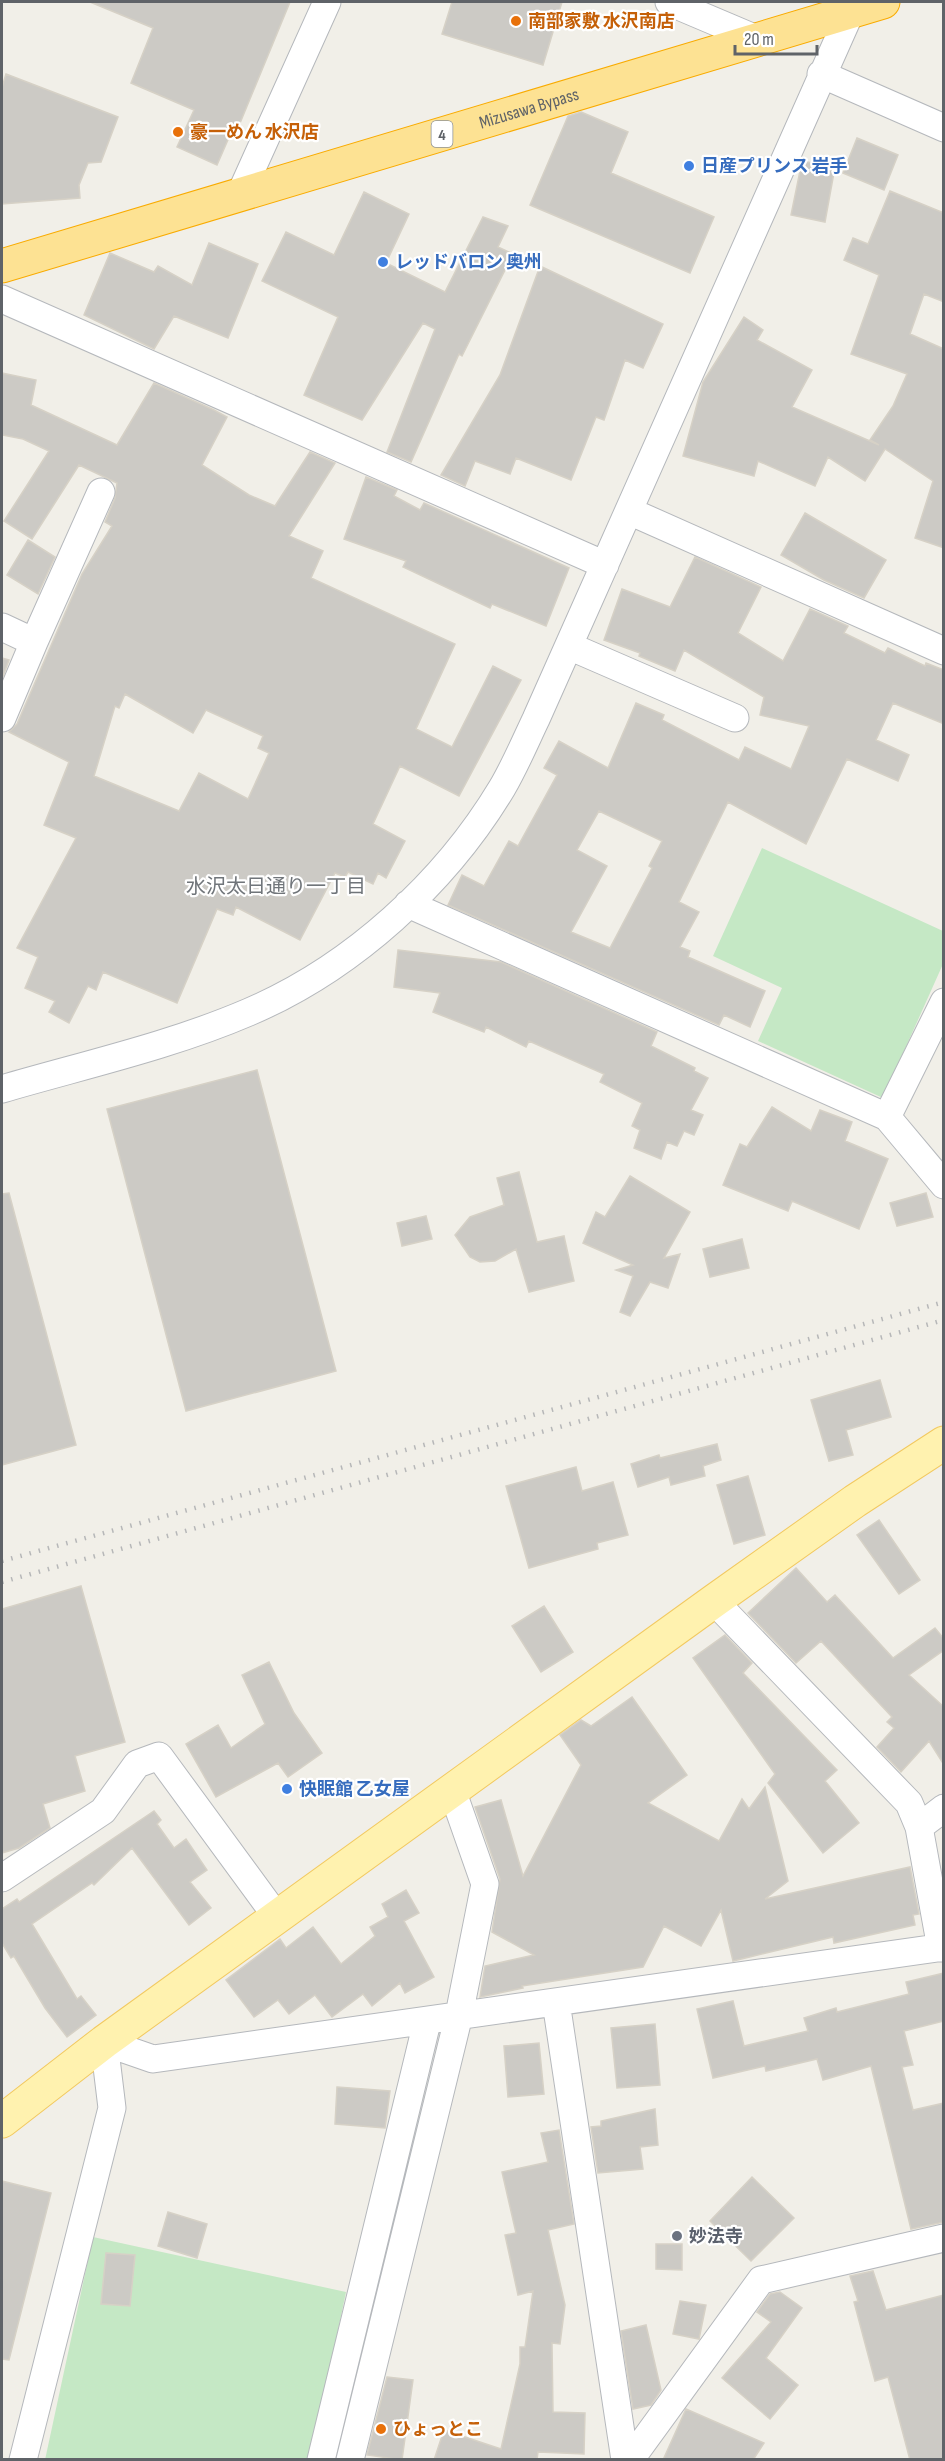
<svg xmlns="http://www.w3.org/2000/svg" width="945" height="2461" font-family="'Sofia Sans Condensed','Noto Sans JP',sans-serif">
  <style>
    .green { fill: #c5e8c5 }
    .building { fill: #cccac5; stroke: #d6d1c6; stroke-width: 1.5; fill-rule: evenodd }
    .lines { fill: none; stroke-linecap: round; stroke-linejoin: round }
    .minor-casing { stroke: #b5b8bc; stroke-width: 29 }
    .major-casing { stroke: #f2c960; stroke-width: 35 }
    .highway-casing { stroke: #f9ab00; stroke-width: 35 }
    .minor { stroke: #fff; stroke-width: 27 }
    .major { stroke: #fff2af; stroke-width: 33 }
    .highway { stroke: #fde293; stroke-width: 33 }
    .rail { stroke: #b6b7b8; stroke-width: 4.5; stroke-dasharray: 1.5 8; stroke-linecap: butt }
    .food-dot { fill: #e8710a; stroke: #fff; stroke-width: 2 }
    .shop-dot { fill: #3f7fe0; stroke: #fff; stroke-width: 2 }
    .worship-dot { fill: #6b7280; stroke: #fff; stroke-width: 2 }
    .labels { text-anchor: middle; stroke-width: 4.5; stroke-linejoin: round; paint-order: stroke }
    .shield { fill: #fff; stroke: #8f9295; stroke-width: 1.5 }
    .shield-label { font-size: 16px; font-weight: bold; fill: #5f6368 }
    .food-label { font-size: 18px; font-weight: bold; fill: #c56008; stroke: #fff; text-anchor: start }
    .street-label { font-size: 18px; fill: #5f6368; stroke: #fff }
    .shop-label { font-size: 18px; font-weight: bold; fill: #366cbe; stroke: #fff; text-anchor: start }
    .worship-label { font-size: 18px; font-weight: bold; fill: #5b616d; stroke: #fff; text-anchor: start }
    .neighbourhood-label { font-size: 20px; fill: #70757a; stroke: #fff }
  </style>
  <rect width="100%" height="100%" fill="#f1efe8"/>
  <path class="green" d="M762 848 943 931V964L883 1098 758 1041 782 988 713 956Z
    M93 2237 346 2292 311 2459 45 2460Z"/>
  <path class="building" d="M90 2H290L238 128 234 126 217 165 177 147 194 110 131 83 153 28Z
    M452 2H562L543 65 442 34Z
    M6 74 118 117 101 162 88 163 79 185 80 198 2 204V87Z
    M581 112 628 132 611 173 714 217 690 273 530 205 568 116Z
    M857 138 898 155 884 190 843 173Z
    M802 161 835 167 825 222 791 215Z
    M890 191 944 213V302L924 294 910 334 944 349V548L915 538 933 481 885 449 865 481 828 457 815 486 758 461 754 476 683 456 703 382 744 317 763 330 757 340 812 370 792 407 879 445 870 440 893 406 907 374 851 354 879 275 844 260 853 238 868 244Z
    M364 192 409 214 386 263 445 292 483 217 508 226 498 247 513 254 462 356 459 354 411 462 387 452 435 329 423 323 362 420 304 395 338 317 262 281 286 232 334 255Z
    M209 243 258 264 228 338 174 316 154 349 84 315 110 253 154 272 158 266 192 285Z
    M540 266 663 324 643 368 625 360 604 420 596 417 571 480 516 458 510 474 475 461 465 486 441 475 500 375Z
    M2 373 36 380 31 405 117 445 154 383 214 410 227 417 202 465 249 495 275 506 310 452 335 463 289 536 323 551 311 578 455 644 416 729 452 747 493 666 521 680 459 796 400 766 373 824 405 841 386 878 378 873 373 884 348 872 345 877 335 873 300 940 236 907 233 915 217 909 177 1003 103 972 96 990 88 986 69 1023 49 1012 55 1001 25 988 38 957 17 948 76 838 44 825 69 762 9 732 17 724 82 574 112 526 105 522 115 498 117 483 79 465 32 539 4 521 49 451 23 439 2 435ZM125 694 193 733 206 710 263 736 258 748 269 753 248 799 199 773 179 811 94 776 115 706 119 708Z
    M366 477 397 490 394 496 420 510 424 503 569 568 546 626 492 604 490 608 403 567 406 561 344 539Z
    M805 513 886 560 864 598 824 580 781 555Z
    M28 540 55 557 38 594 7 575Z
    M695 557 761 587 738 633 783 661 810 609 848 626 844 633 885 653 888 648 925 666 926 663 944 670V724L893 703 876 740 909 755 898 781 847 759 806 844 728 802 679 902 699 912 680 947 690 951 688 957 765 991 750 1027 724 1015 719 1025 448 905 462 875 484 886 509 841 518 846 557 775 544 768 559 741 608 768 636 703 664 715 662 720 739 760 745 747 791 769 809 726 760 715 764 697 684 650 675 671 639 656 640 653 604 640 622 589 670 607ZM599 811 662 841 649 866 652 868 610 948 571 932 607 866 577 850Z
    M2 658 9 660 2 679Z
    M398 950 501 962 657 1032 651 1046 695 1068 694 1071 708 1078 691 1110 703 1115 694 1135 684 1131 677 1146 667 1142 661 1159 634 1148 640 1130 632 1126 642 1103 600 1082 604 1074 529 1041 526 1047 486 1027 484 1032 433 1012 440 993 394 987Z
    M257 1070 336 1371 186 1411 107 1109Z
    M772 1107 811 1131 820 1110 852 1122 845 1141 888 1159 859 1229 792 1201 788 1211 723 1185 740 1144 747 1147Z
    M519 1172 537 1242 564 1236 574 1281 529 1292 516 1249 495 1261 480 1262 470 1257 455 1235 470 1217 504 1205 497 1178Z
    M630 1176 690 1212 664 1258 680 1254 668 1288 650 1282 630 1316 620 1312 633 1276 616 1270 633 1265 583 1243 596 1212 605 1217Z
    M9 1193 76 1445 2 1465V1194Z
    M926 1193 933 1217 897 1226 890 1203Z
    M426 1216 432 1239 402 1246 397 1223Z
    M742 1239 749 1268 710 1277 703 1249Z
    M880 1380 891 1417 846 1430 853 1455 829 1461 811 1400Z
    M717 1444 721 1460 703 1466 705 1476 671 1485 669 1477 638 1487 631 1464 659 1455 660 1458Z
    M576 1467 582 1491 613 1482 628 1535 597 1543 598 1549 529 1568 506 1486Z
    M748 1476 765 1535 734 1544 717 1485Z
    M879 1520 920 1580 899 1594 857 1535Z
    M796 1568 827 1602 835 1595 893 1658 935 1628 944 1639V1650L909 1675 944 1707V1765L929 1741 901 1772 877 1747 894 1728 887 1722 892 1717 821 1641 796 1663 748 1613Z
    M81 1586 125 1742 75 1756 85 1791 43 1804 50 1828 19 1848 2 1853V1609Z
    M544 1606 573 1652 541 1672 512 1626Z
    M725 1635 752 1663 743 1673 837 1770 825 1781 859 1823 823 1853 768 1783 775 1774 693 1658Z
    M269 1662 294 1713 322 1753 288 1777 278 1763 216 1797 186 1744 218 1725 231 1748 265 1724 242 1675Z
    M632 1697 687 1775 648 1803 719 1841 742 1799 749 1809 765 1787 788 1881 765 1899 910 1867 919 1914 913 1915 915 1925 834 1943 833 1937 733 1961 721 1910 701 1946 664 1926 643 1967 522 1986 523 1988 480 1997 485 1966 534 1955 492 1932 500 1879 475 1807 501 1800 523 1876 581 1765 560 1735 581 1720 591 1726Z
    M154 1811 161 1820 157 1824 174 1848 186 1839 207 1870 190 1882 211 1908 189 1925 132 1848 94 1885 92 1883 32 1924 77 1999 81 1996 96 2015 67 2037 45 2008 14 1956 11 1958 2 1943V1909L17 1899 19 1902Z
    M406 1890 419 1913 404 1921 434 1977 405 1993 400 1983 372 2006 363 1994 332 2017 315 1995 289 2014 278 2000 254 2017 226 1980 280 1939 286 1948 313 1927 341 1964 375 1936 370 1927 388 1917 382 1904Z
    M944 1973V2021L904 2031 913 2065 902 2067 913 2110 944 2103V2222L911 2229 871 2066 823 2080 817 2059 766 2071 765 2066 713 2078 697 2009 733 2001 744 2046 808 2031 804 2018 836 2008 837 2012 909 1994 906 1982Z
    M655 2024 660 2085 617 2088 611 2028Z
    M539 2043 544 2094 508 2097 504 2046Z
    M337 2087 390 2091 385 2128 335 2124Z
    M655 2109 658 2145 640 2147 643 2169 598 2173 591 2127 601 2126V2121Z
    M559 2130 574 2224 548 2230 565 2305 560 2344 552 2343 553 2412 585 2413 584 2454 538 2452 537 2460H434L444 2430 501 2449 520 2364V2347H525L533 2291 518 2295 505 2235 516 2233 502 2172 548 2162 541 2133Z
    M752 2177 794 2218 751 2261 710 2221Z
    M2 2181 51 2193 9 2360 2 2359Z
    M168 2212 207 2224 197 2258 158 2246Z
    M656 2244H682V2270L656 2269Z
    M106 2253 135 2255 130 2306 101 2304Z
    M873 2271 886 2310 944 2295V2460H910L888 2377 875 2381 854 2302 858 2301 850 2276Z
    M780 2292 802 2308 766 2358 798 2385 770 2419 722 2378 771 2322 757 2312 770 2294Z
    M680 2301 706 2305 699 2339 673 2334Z
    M646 2325 661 2390 651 2405 633 2409 621 2331Z
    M387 2377 413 2380 402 2460 367 2455Z
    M686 2409 764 2443 753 2460H663Z"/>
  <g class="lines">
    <g class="minor-casing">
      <path id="minor" d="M669 2 754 38
        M821 74 944 128
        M239 197 327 2
        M2 299 605 565
        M629 511 944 651
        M2 627 34 642 2 718
        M34 642 101 492
        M569 646 735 718
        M408 904 887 1117 944 1185
        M2 1089C84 1065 170 1046 249 1012 352 968 445 883 502 788 515 766 525 742 536 719L851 11
        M887 1117 944 1002
        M714 1601 909 1803 919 1827 941 1948
        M919 1827 944 1808
        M2 1878 103 1811 137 1764 159 1756 277 1917
        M556 2002 625 2460
        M23 2460 112 2108 104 2042 153 2059 944 1947
        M321 2460 427 2022
        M350 2460 459 2015 485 1884 452 1790
        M630 2460 761 2280 944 2238"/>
    </g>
    <g class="major-casing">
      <path id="major" d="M2 2121 104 2042 714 1601 855 1501 944 1443"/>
    </g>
    <g class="highway-casing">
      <g id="highway">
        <path id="s1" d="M2 266 883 2"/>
      </g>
    </g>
    <use href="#minor" class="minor"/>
    <use href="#major" class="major"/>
    <use href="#highway" class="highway"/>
    <path class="rail" d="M2 1561 944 1302
      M2 1582 944 1320"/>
  </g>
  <g class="food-dot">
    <circle cx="516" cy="21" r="6"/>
    <circle cx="178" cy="132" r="6"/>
    <circle cx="381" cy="2429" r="6"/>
  </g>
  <g class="shop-dot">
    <circle cx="689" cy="166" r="6"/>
    <circle cx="383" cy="262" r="6"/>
    <circle cx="287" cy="1789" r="6"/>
  </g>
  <circle class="worship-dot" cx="677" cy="2236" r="6"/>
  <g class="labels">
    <rect class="shield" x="431.5" y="121" width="21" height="26" rx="4.5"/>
    <g class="shield-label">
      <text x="442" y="140">4</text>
    </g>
    <g class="food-label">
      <text x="528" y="27">南部家敷 水沢南店</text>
      <text x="190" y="138">豪一めん 水沢店</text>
      <text x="393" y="2435">ひょっとこ</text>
    </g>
    <g class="street-label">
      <text dy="6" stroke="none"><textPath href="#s1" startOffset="550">Mizusawa Bypass</textPath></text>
    </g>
    <g class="shop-label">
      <text x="701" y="172">日産プリンス 岩手</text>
      <text x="395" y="268">レッドバロン 奥州</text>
      <text x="299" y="1795">快眠館 乙女屋</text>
    </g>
    <g class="worship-label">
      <text x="689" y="2242">妙法寺</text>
    </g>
    <g class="neighbourhood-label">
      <text x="276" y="893">水沢太日通り一丁目</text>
    </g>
  </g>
  <rect width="945" height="2461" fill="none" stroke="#5f6368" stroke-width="6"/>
  <path d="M735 45v9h82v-9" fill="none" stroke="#5f6368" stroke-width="3"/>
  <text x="744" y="45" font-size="18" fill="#5f6368" stroke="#ffffff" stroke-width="4.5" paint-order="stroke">20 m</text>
</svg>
